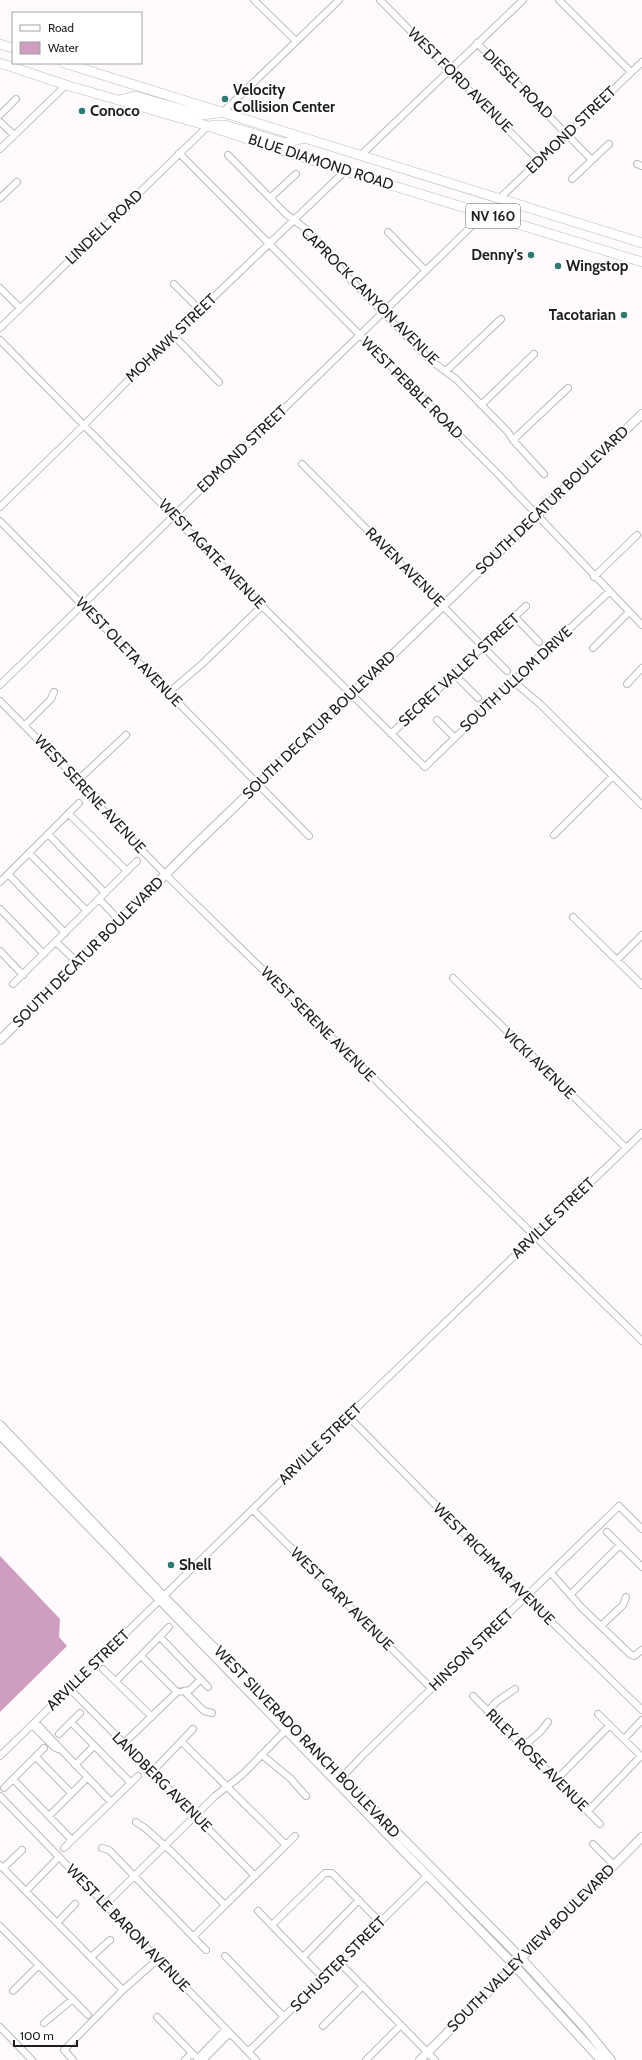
<svg xmlns="http://www.w3.org/2000/svg" width="642" height="2060" font-family="Cabin,sans-serif">
  <style>
    .water { fill: #ce9dbf }
    .lines { fill: none; stroke-linecap: round; stroke-linejoin: round }
    .minor-casing { stroke: #bfb8bc; stroke-width: 8 }
    .major-casing { stroke: #bfb8bc; stroke-width: 10 }
    .highway-casing { stroke: #bfb8bc; stroke-width: 10 }
    .minor { stroke: #fff; stroke-width: 6 }
    .major { stroke: #fff; stroke-width: 8 }
    .highway { stroke: #fff; stroke-width: 9 }
    .poi-dot { fill: #307973; stroke: #fff; stroke-width: 1.5 }
    .labels { text-anchor: middle; stroke-width: 3.5; stroke-linejoin: round; paint-order: stroke }
    .shield { fill: #fff; stroke: #626062; stroke-width: 1 }
    .shield-label { font-size: 14px; font-weight: bold; fill: #1e1c1e }
    .street-label { font-size: 15px; fill: #1e1c1e; stroke: #fff }
    .poi-label { font-size: 15px; font-weight: bold; fill: #1e1c1e; stroke: #fff; text-anchor: start }
  </style>
  <rect width="100%" height="100%" fill="#fffafd"/>
  <path class="water" d="M0 1556 60 1619 59 1637 67 1646 0 1712Z"/>
  <g class="lines">
    <g class="minor-casing">
      <path id="minor" d="M254 0 296 41
        M380 0 539 161
        M559 0 631 72
        M477 43 592 160
        M223 112 339 0
        M0 115 16 99
        M0 122 14 135
        M0 149 66 85
        M179 153 495 471 642 625
        M228 155 286 214 307 230 328 251 342 271 415 345 433 362 456 379 508 432 513 440 544 474
        M361 155 523 0
        M637 164 642 166
        M572 179 609 144
        M0 198 17 182
        M270 198 296 174
        M500 198 642 62
        M388 232 425 270
        M174 284 200 310
        M0 288 20 308
        M0 328 208 126
        M174 336 219 382
        M0 340 262 606 425 767 513 681 609 592
        M446 371 501 319
        M481 405 534 354
        M513 440 568 388
        M302 464 507 671
        M0 507 84 425 150 358 345 171
        M0 521 309 836
        M594 577 637 535
        M515 617 539 642
        M593 648 629 612
        M454 674 478 698
        M513 681 540 704 642 805
        M627 684 642 668
        M0 685 484 214
        M168 693 201 665 262 606
        M0 701 67 769 76 782 165 874 642 1341
        M437 720 454 737
        M25 725 51 699 54 692
        M391 734 526 606
        M76 782 126 735
        M69 814 127 871
        M48 834 105 893
        M554 835 613 776
        M29 853 87 911
        M8 874 65 933
        M0 882 79 803
        M99 899 119 920
        M0 909 44 954
        M573 917 642 985
        M56 942 77 962
        M0 951 23 975
        M617 960 642 935
        M453 978 626 1148
        M13 984 137 861
        M348 1416 526 1597 642 1710
        M253 1510 432 1689
        M607 1532 642 1567
        M551 1573 582 1608 630 1654 634 1656 642 1650
        M571 1594 620 1545
        M601 1626 623 1605 626 1597
        M160 1637 208 1687
        M141 1656 177 1692
        M103 1669 152 1717
        M116 1681 169 1627
        M69 1688 255 1876
        M184 1691 204 1711 212 1713
        M473 1696 600 1824
        M488 1711 496 1702 515 1689
        M598 1714 642 1757
        M35 1722 111 1802
        M71 1722 131 1783
        M32 1725 55 1748 61 1750
        M59 1734 80 1713
        M624 1739 642 1720
        M182 1742 286 1845
        M123 1744 177 1692 190 1690 201 1679
        M523 1747 541 1731 548 1722
        M262 1755 290 1778 306 1796
        M0 1756 348 1416 642 1133
        M36 1757 71 1793
        M75 1765 94 1746
        M152 1772 193 1729
        M13 1779 72 1840
        M343 1779 346 1773 363 1755 619 1506 642 1529
        M556 1780 610 1725
        M4 1788 44 1748
        M0 1796 256 2060
        M588 1811 641 1756
        M49 1816 87 1778
        M136 1822 145 1828 172 1852 225 1905
        M593 1844 614 1865
        M64 1848 138 1776
        M102 1848 109 1850 206 1950
        M0 1865 123 1990
        M3 1868 22 1850
        M26 1891 59 1857
        M105 1905 215 1796 242 1775 286 1730
        M258 1911 323 1978
        M57 1923 75 1904
        M272 1925 325 1873H332L380 1922
        M0 1926 88 2015
        M193 1937 295 1836
        M225 1956 284 2017
        M91 1957 110 1940
        M303 1957 359 1900
        M339 1962 435 2060
        M13 1991 39 1965
        M157 2017 199 2060
        M44 2023 73 1999
        M323 2026 363 1986
        M0 2027 32 2060
        M248 2052 428 1875
        M198 2058 226 2029
        M73 2060 64 2050 123 1990 158 1959
        M185 2060 192 2053
        M203 2060 230 2033
        M366 2060 401 2025"/>
    </g>
    <g class="major-casing">
      <path id="major" d="M0 1040 192 848 642 414
        M0 1425 164 1597 521 1958 583 2026 611 2060
        M0 1435 514 1965 601 2060
        M420 2060 642 1837"/>
    </g>
    <g class="highway-casing">
      <path id="highway" d="M0 44 13 48
        M0 63 66 85 208 126 345 171 642 262
        M64 63 642 243
        M119 100 135 96 202 115 219 113
        M213 125H225L285 143 305 138"/>
    </g>
    <use href="#minor" class="minor"/>
    <use href="#major" class="major"/>
    <use href="#highway" class="highway"/>
  </g>
  <g class="poi-dot">
    <circle cx="225" cy="99" r="4"/>
    <circle cx="82" cy="111" r="4"/>
    <circle cx="531" cy="255" r="4"/>
    <circle cx="558" cy="266" r="4"/>
    <circle cx="624" cy="315" r="4"/>
    <circle cx="171" cy="1565" r="4"/>
  </g>
  <g class="labels">
    <rect class="shield" x="466" y="204" width="54" height="24" rx="3"/>
    <g class="shield-label">
      <text x="493" y="221">NV 160</text>
    </g>
    <g class="street-label">
      <text transform="translate(460 80) rotate(45)" y="5">WEST FORD AVENUE</text>
      <text transform="translate(518 84) rotate(45)" y="5">DIESEL ROAD</text>
      <text transform="translate(571 130) rotate(-44)" y="5">EDMOND STREET</text>
      <text transform="translate(321 162) rotate(18)" y="5">BLUE DIAMOND ROAD</text>
      <text transform="translate(104 227) rotate(-44)" y="5">LINDELL ROAD</text>
      <text transform="translate(370 296) rotate(45)" y="5">CAPROCK CANYON AVENUE</text>
      <text transform="translate(171 338) rotate(-44)" y="5">MOHAWK STREET</text>
      <text transform="translate(412 388) rotate(45)" y="5">WEST PEBBLE ROAD</text>
      <text transform="translate(242 449) rotate(-44)" y="5">EDMOND STREET</text>
      <text transform="translate(552 500) rotate(-44)" y="5">SOUTH DECATUR BOULEVARD</text>
      <text transform="translate(212 554) rotate(46)" y="5">WEST AGATE AVENUE</text>
      <text transform="translate(405 567) rotate(45)" y="5">RAVEN AVENUE</text>
      <text transform="translate(129 652) rotate(46)" y="5">WEST OLETA AVENUE</text>
      <text transform="translate(459 670) rotate(-43)" y="5">SECRET VALLEY STREET</text>
      <text transform="translate(516 679) rotate(-43)" y="5">SOUTH ULLOM DRIVE</text>
      <text transform="translate(319 725) rotate(-44)" y="5">SOUTH DECATUR BOULEVARD</text>
      <text transform="translate(90 794) rotate(47)" y="5">WEST SERENE AVENUE</text>
      <text transform="translate(88 952) rotate(-45)" y="5">SOUTH DECATUR BOULEVARD</text>
      <text transform="translate(318 1024) rotate(45)" y="5">WEST SERENE AVENUE</text>
      <text transform="translate(539 1064) rotate(44)" y="5">VICKI AVENUE</text>
      <text transform="translate(553 1218) rotate(-44)" y="5">ARVILLE STREET</text>
      <text transform="translate(320 1444) rotate(-44)" y="5">ARVILLE STREET</text>
      <text transform="translate(494 1564) rotate(45)" y="5">WEST RICHMAR AVENUE</text>
      <text transform="translate(342 1599) rotate(45)" y="5">WEST GARY AVENUE</text>
      <text transform="translate(471 1650) rotate(-44)" y="5">HINSON STREET</text>
      <text transform="translate(88 1670) rotate(-44)" y="5">ARVILLE STREET</text>
      <text transform="translate(307 1742) rotate(46)" y="5">WEST SILVERADO RANCH BOULEVARD</text>
      <text transform="translate(537 1760) rotate(45)" y="5">RILEY ROSE AVENUE</text>
      <text transform="translate(162 1782) rotate(45)" y="5">LANDBERG AVENUE</text>
      <text transform="translate(128 1928) rotate(46)" y="5">WEST LE BARON AVENUE</text>
      <text transform="translate(531 1948) rotate(-45)" y="5">SOUTH VALLEY VIEW BOULEVARD</text>
      <text transform="translate(338 1964) rotate(-45)" y="5">SCHUSTER STREET</text>
    </g>
    <g class="poi-label">
      <text x="233" y="95">Velocity<tspan x="233" dy="17">Collision Center</tspan></text>
      <text x="90" y="116">Conoco</text>
      <text x="523" y="260" text-anchor="end">Denny's</text>
      <text x="566" y="271">Wingstop</text>
      <text x="616" y="320" text-anchor="end">Tacotarian</text>
      <text x="179" y="1570">Shell</text>
    </g>
  </g>
  <rect x="12" y="12" width="130" height="52" fill="#ffffff" stroke="#a5a4a5"/>
  <rect x="20" y="25" width="20" height="6" fill="#ffffff" stroke="#a5a4a5"/>
  <text x="48" y="32" font-size="12" fill="#1e1c1e">Road</text>
  <rect x="20" y="42" width="20" height="12" fill="#ce9dbf" stroke="#a5a4a5"/>
  <text x="48" y="52" font-size="12" fill="#1e1c1e">Water</text>
  <path d="M14 2040v6h63v-6" fill="none" stroke="#1e1c1e" stroke-width="2"/>
  <text x="20" y="2040" font-size="12" fill="#1e1c1e" stroke="#ffffff" stroke-width="3" paint-order="stroke">100 m</text>
</svg>
